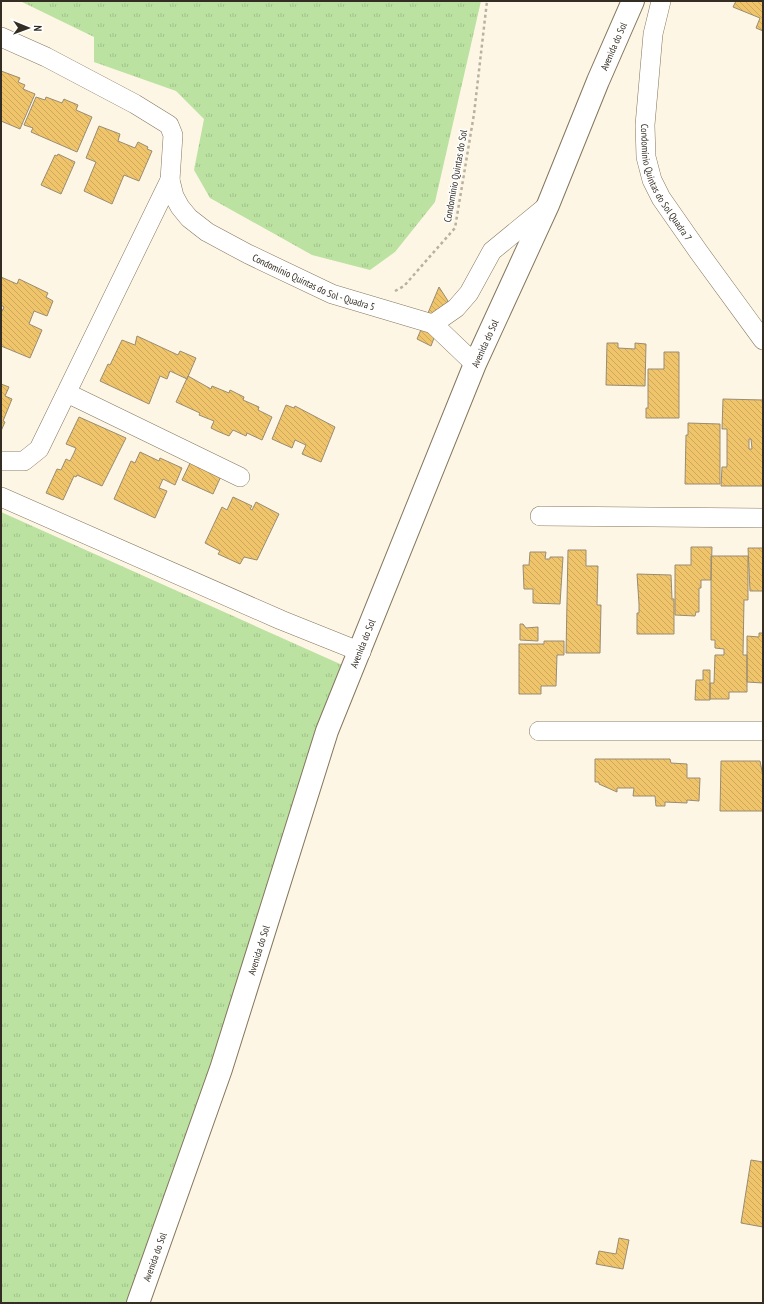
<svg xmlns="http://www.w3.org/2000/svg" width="764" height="1304" font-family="'PT Sans Narrow',sans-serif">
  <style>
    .grass { fill: url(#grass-tufts) }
    .building { fill: url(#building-back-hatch); stroke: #998c72; fill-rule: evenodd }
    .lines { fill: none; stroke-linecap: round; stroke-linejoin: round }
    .minor-casing { stroke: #83765d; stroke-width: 20 }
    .tertiary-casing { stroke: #83765d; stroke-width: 24 }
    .path { stroke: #b8b1a2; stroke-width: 2.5; stroke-dasharray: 3 3; stroke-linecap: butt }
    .minor { stroke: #fff; stroke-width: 19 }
    .tertiary { stroke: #fff; stroke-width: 22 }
    .labels { text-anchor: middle; stroke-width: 3; stroke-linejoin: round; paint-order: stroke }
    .street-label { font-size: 10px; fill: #332d23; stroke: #fff }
  </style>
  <defs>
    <pattern id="grass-tufts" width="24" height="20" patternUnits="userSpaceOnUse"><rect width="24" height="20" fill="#bbe2a0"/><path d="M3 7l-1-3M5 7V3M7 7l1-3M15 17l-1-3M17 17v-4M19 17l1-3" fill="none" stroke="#a1c28a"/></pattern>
    <pattern id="building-back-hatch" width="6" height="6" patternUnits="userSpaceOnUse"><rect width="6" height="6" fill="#efc46b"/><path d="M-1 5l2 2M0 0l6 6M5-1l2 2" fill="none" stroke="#cda95c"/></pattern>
  </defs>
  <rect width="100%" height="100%" fill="#fef6e5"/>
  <path class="grass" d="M20 1H481L435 202 395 252 370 270 312 255 210 198 194 170 204 119 176 91 94 62V37Z
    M1 512 358 672 126 1303H1Z"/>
  <path class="building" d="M736 1H763V31L756 28 760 18 733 7Z
    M1 71 20 78 18 82 25 85 23 89 35 94 20 129 1 121Z
    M36 97 45 100 46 97 62 103 64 99 66 100 78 105 76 110 92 117 77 152 31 132 33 128 24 125Z
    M99 126 120 134 118 141 135 148 138 142 148 147 147 149 152 151 139 181 124 175 112 204 84 191 96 162 86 158Z
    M58 154 75 162 61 194 41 185 55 155 57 156Z
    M1 277 17 284 19 279 48 293 46 297 53 301 47 316 34 311 29 324 42 330 30 358 1 346V313L4 307 1 305Z
    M439 287 448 301 431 346 417 339Z
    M137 336 178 355 180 351 196 358 187 379 170 371 167 379 160 376 149 404 100 381 108 364 110 365 122 340 135 345Z
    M607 343H618V348L635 349V343L646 344 645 386 606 385Z
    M664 352H679V418H646V408H648V369H664Z
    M188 376 211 389 212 386 229 393 230 390 244 397 243 400 259 407 258 410 272 417 262 440 247 433 246 436 233 430 229 436 217 431 211 428 214 421 199 415 200 413 176 402Z
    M1 384 9 387 5 396 12 399 3 421 5 422 1 431Z
    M723 399 763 400V486H721L722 467H727V429H722ZM749 439H751L752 449H749Z
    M286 405 294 408 295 406 335 427 321 462 302 454 306 445 295 440 292 448 272 439Z
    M79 417 126 438 102 486 77 475 76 477 74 476 63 500 46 493 57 469 61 470 66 459 70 461 74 453 76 448 66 444Z
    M688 423 720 424V484H685L686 435H688Z
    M140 452 159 461 160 458 182 468 175 485 163 479 159 488 167 491 155 518 114 499 131 461 135 463Z
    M191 461 222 474 213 494 182 480Z
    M233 497 252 506 250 509 252 510 256 502 279 514 257 560 244 557 240 564 218 554 220 551 205 543 222 507 227 510Z
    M691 547H712L711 580H701V588H699V612H696L695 616 675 615V565H691Z
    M748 548H763V591H750Z
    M568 550H586V566H598L597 605H601L600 653H566Z
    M530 552H546L545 559H550V557H563L560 604 533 603V589H524L523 565H529Z
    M711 556H748V600H744L743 655H747V692H729V699H710V683H714L715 655H724V649L715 648V640H711Z
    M637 574 671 575 672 599H674V634H637V613H639V604Z
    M520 624H523L526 628 538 627V641L520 640Z
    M759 633H763V683L747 682V636L759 637Z
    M544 641H564V655H557L556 686H541V694H519V644H544Z
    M703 670H710V700H695L696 680H703Z
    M595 759H670L671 763 687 764V778H700L699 801 687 800V803L665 802V806H656L655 796H633L634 788H617V792L599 784V782H595Z
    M721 761H760L763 776V811H720Z
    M751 1160 763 1162V1227L741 1223Z
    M619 1238 629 1240 623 1269 596 1264 599 1251 616 1254Z"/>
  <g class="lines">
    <g class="minor-casing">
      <g id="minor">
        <path id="s1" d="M661 1 653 34 645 125 646 157 652 180 661 198 698 251 763 340"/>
        <path id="s2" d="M1 37 46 57 135 104 169 125 173 135 170 180 174 196 180 207 189 218 207 232 248 254 332 294 433 324 475 364"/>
        <path d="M433 324 456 308 469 293 492 251 548 205"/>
        <path d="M67 393 240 477"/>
        <path d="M1 461H24L39 449 170 180"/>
        <path d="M1 497 281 620 361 652"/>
        <path d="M540 516 763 518"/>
        <path d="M539 731H763"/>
      </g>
    </g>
    <g class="tertiary-casing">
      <g id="tertiary">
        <path id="s3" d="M138 1303 221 1069 327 731 475 364 548 205 598 81 633 1"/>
      </g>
    </g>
    <path class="path" d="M395 291 404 286 455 228 474 114 487 1"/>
    <use href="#minor" class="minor"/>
    <use href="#tertiary" class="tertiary"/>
  </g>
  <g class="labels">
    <g class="street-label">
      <text dy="4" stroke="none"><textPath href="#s3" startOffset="1345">Avenida do Sol</textPath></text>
      <text transform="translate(455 176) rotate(-80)" y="4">Condomínio Quintas do Sol</text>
      <text dy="4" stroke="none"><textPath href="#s1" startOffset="188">Condomínio Quintas do Sol Quadra 7</textPath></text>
      <text dy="4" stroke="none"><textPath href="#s2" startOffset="430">Condomínio Quintas do Sol - Quadra 5</textPath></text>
      <text dy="4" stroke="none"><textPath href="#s3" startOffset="1021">Avenida do Sol</textPath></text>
      <text dy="4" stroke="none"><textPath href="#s3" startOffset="697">Avenida do Sol</textPath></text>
      <text dy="4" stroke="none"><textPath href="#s3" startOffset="373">Avenida do Sol</textPath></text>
      <text dy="4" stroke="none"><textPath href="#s3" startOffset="49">Avenida do Sol</textPath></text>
    </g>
  </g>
  <rect width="764" height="1304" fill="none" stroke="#332d23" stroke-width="4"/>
  <g transform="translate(28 28) rotate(91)" stroke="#ffffff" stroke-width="3" paint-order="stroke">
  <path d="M0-3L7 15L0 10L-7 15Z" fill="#332d23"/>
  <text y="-6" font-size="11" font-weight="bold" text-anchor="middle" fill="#332d23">N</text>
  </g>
</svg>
